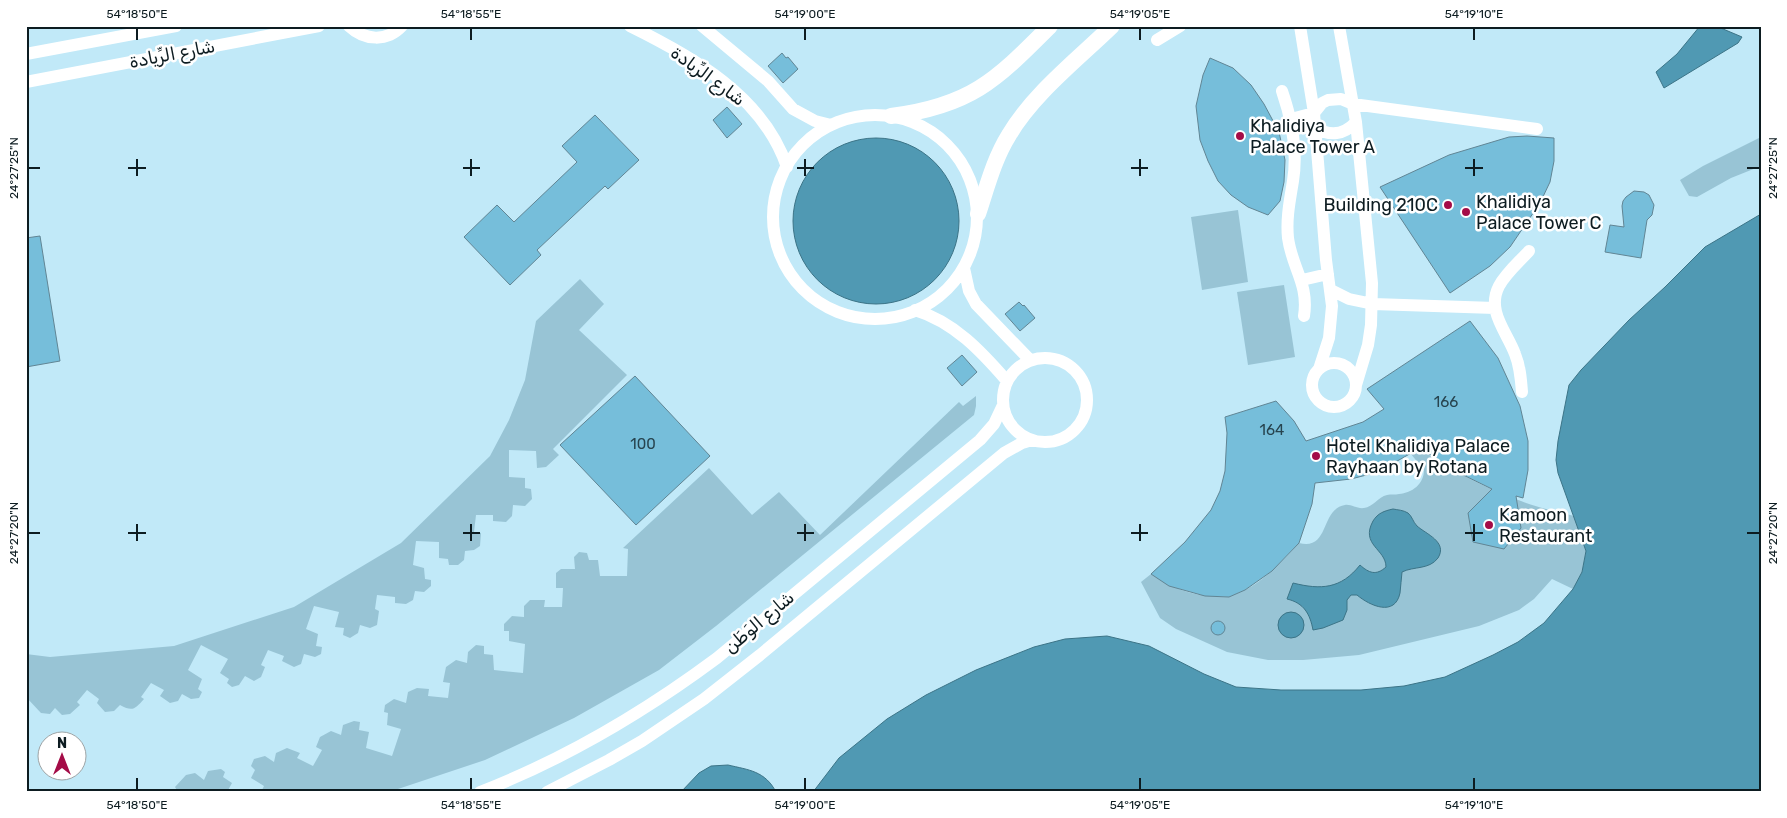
<svg xmlns="http://www.w3.org/2000/svg" width="1787" height="818" font-family="Rubik,Cairo,sans-serif">
  <style>
    .green { fill: #98c4d5 }
    .water { fill: #5099b3; stroke: #3c7487 }
    .building { fill: #76beda; stroke: #618594 }
    .lines { fill: none; stroke-linecap: round; stroke-linejoin: round }
    .minor { stroke: #fff; stroke-width: 12 }
    .tertiary { stroke: #fff; stroke-width: 16 }
    .ticks { fill: none; stroke: #0d1c21; stroke-width: 2 }
    .poi-dot { fill: #a40c47; stroke: #fff; stroke-width: 2 }
    .labels { text-anchor: middle; stroke-width: 5; stroke-linejoin: round; paint-order: stroke }
    .number-label { font-size: 15px; fill: #27444f }
    .street-label { font-size: 18px; fill: #0d1c21; stroke: #fff }
    .poi-label { font-size: 18px; fill: #0d1c21; stroke: #fff; text-anchor: start }
    .neatline { fill: none; stroke: #0d1c21; stroke-width: 2 }
    .ticks-label { font-size: 12px; text-anchor: middle; fill: #0d1c21 }
  </style>
  <rect width="100%" height="100%" fill="#c1e9f8"/>
  <path class="green" d="M1761 137V166L1731 178 1697 197 1689 196 1680 180 1703 166Z
    M1238 210 1248 282 1202 290 1191 217Z
    M580 279 604 304 579 330 627 375 553 449 559 455 546 467 537 468 536 451 509 450V477L525 478V488L531 489 532 499 525 506 513 505 512 516 506 522 493 521V515H476L474 532 481 533 480 546 474 550 465 551 464 560 458 565H449L448 559 439 558V542L416 541 413 565 424 568 425 579 431 580V586L424 592 415 591 413 600 406 604 395 603V597L377 595 375 609 379 611 377 625 370 628 360 625 358 633 350 638 343 635 344 628 335 627 339 612 314 606 306 629 318 634 316 646 322 647 321 654 315 657 304 654 301 664 294 667 282 661 284 656 268 650 261 665 265 667 261 677 254 681 245 676 239 685 232 687 227 683 229 679 220 673 228 659 201 645 188 670 202 679 198 689 202 692 199 698 191 699 182 694 178 701 170 703 160 696 164 690 151 683 141 697 144 699C135 709 133 712 120 705L114 711 105 712 97 703 99 699 87 690 77 702 80 705 70 714 62 715 55 708 50 714 41 713 26 697V654L50 657 174 646 294 607 401 543 490 456 509 420 525 380 536 321Z
    M1284 285 1295 357 1248 365 1237 292Z
    M976 396V406L974 415 716 626 659 670 574 718 485 760 389 792H261L264 786 251 778 255 770 251 766 254 759 265 756 274 762 276 753 287 748 300 753 297 758 313 766 322 750 316 747 320 737 331 731 341 735 343 725 354 721 360 722 359 730 369 732 366 748 392 756 401 729 387 725 388 713 384 712 385 705 394 699 406 703 408 692 417 688 429 689 428 696 448 698 450 683 443 682 446 667 456 660 467 663 468 652 476 645 484 646V654L493 655 494 670 523 673 525 644 509 641V631H504V624L512 616 524 617V606L530 600H545L544 607H562L563 588H556V573L561 569H575L574 557 579 552 587 553 589 560H598L600 576H627L628 549 623 548 709 468 752 515 779 492 820 535 959 402 963 406Z
    M1418 447C1450 470 1485 488 1521 501 1538 508 1557 511 1574 516L1586 551 1582 572 1573 589 1552 579 1534 599 1519 610 1479 626 1359 655 1303 660H1268L1227 652 1176 629 1160 618 1141 582 1151 574C1171 587 1191 596 1215 596 1220 597 1226 597 1230 596 1258 588 1281 563 1299 543 1330 551 1320 509 1345 505 1351 504 1357 509 1364 508 1373 507 1378 497 1387 495 1391 494 1395 495 1399 494 1412 493 1424 484 1424 470L1420 463 1419 464 1411 454Z
    M221 769 225 772 223 777 232 783 227 792H178L175 787 186 775 195 773 204 780 208 771Z"/>
  <path class="water" d="M1700 26H1716L1742 37 1738 43 1664 88 1656 72 1677 54Z
    M793 221a83 83 0 1 1 166 0a83 83 0 1 1-166 0Z
    M1761 214V792H813L839 758 887 719 926 695 976 670 1034 647 1065 639 1107 636 1149 646 1204 674 1236 687 1281 690H1361L1404 686 1445 677 1493 655 1518 642 1544 623 1573 589 1582 572 1586 551 1558 473 1556 460 1558 441 1569 385 1581 370 1629 320 1665 287 1705 247Z
    M1393 509C1398 510 1403 510 1408 513 1412 516 1413 522 1417 526 1426 534 1448 542 1438 558 1429 570 1414 566 1402 572 1401 579 1401 586 1400 593 1395 617 1370 606 1357 595H1351L1347 600V610L1343 620 1323 628 1313 630C1310 614 1304 603 1287 599L1293 583C1321 590 1341 589 1360 565 1369 573 1376 576 1386 567 1386 549 1360 545 1373 521 1378 513 1384 511 1393 509Z
    M1278 625a13 13 0 1 1 26 0a13 13 0 1 1-26 0Z
    M728 765C749 770 765 771 776 792H681L699 773 711 766Z"/>
  <path class="building" d="M782 53 786 58 788 57 798 69 783 83 768 66Z
    M1210 58 1233 68 1251 85 1264 104 1279 132 1285 160 1284 182 1280 201 1268 215 1248 207 1231 195 1218 181 1208 161 1200 140 1196 106 1203 75Z
    M727 107 742 124 727 138 713 120Z
    M595 115 639 160 608 189 605 186 537 250 541 255 510 285 464 237 497 205 514 222 577 162 562 146Z
    M1527 136 1554 138V161L1550 182 1540 203 1510 247 1490 266 1450 293 1380 187 1449 155 1509 137Z
    M1634 191 1644 192 1649 195 1654 205 1652 215 1647 220 1641 258 1605 252 1610 225 1624 227 1622 206 1623 201 1626 197Z
    M40 236 60 361 26 367V238Z
    M1019 302 1023 306 1024 305 1035 318 1020 331 1005 314Z
    M1470 321 1498 358 1520 406 1528 441V470L1523 498 1516 496 1521 528 1504 549 1473 542 1468 513 1492 489 1455 471 1420 448 1378 472 1351 479 1315 483 1312 504 1299 543 1272 571 1245 590 1229 597 1205 596 1169 586 1151 574 1185 542 1211 510 1220 491 1225 471 1227 433 1225 417 1276 401 1294 421 1306 441 1363 422 1384 409 1367 389Z
    M962 355 977 372 962 386 947 368Z
    M635 376 710 456 636 525 560 445Z
    M1211 628a7 7 0 1 1 14 0a7 7 0 1 1-14 0Z"/>
  <g class="lines">
    <path class="minor" d="M349 26C365 41 387 42 402 26
      M630 26C693 57 763 96 787 167
      M702 26 768 81 793 109 815 121 831 125
      M1300 26 1314 113 1326 260 1332 306 1329 338 1319 369
      M1339 26 1356 122 1372 283 1371 325 1368 345 1356 385
      M1157 40 1180 26
      M26 54 176 26
      M26 82 319 26
      M1282 91C1292 120 1298 150 1293 181 1290 200 1286 218 1288 238 1292 268 1309 284 1304 316
      M773 217a102 102 0 1 1 204 0a102 102 0 1 1-204 0Z
      M1291 119 1314 113 1322 103 1328 100 1341 99 1353 104 1537 129
      M1315 127C1330 137 1344 135 1356 122
      M964 268 969 291 976 304 1030 360
      M1302 280 1328 274
      M1331 290 1349 299 1373 304 1495 308
      M915 310C954 322 981 351 1007 381
      M1003 400a42 42 0 1 1 84 0a42 42 0 1 1-84 0Z
      M1312 385a22 22 0 1 1 44 0a22 22 0 1 1-44 0Z
      M1522 392C1521 379 1520 366 1515 354 1507 332 1486 311 1499 286 1506 273 1519 262 1529 251
      M480 792C565 759 643 713 717 658L980 440 994 424 1003 405
      M547 792 609 760 642 741 704 699 760 655 1004 453 1022 443 1032 440"/>
    <path class="tertiary" d="M891 116C971 106 996 80 1050 26
      M978 214C987 187 994 159 1009 135 1033 94 1078 59 1112 26"/>
  </g>
  <path class="ticks" d="M137 28V40M471 28V40M805 28V40M1140 28V40M1474 28V40M137 159V176M471 159V176M805 159V176M1140 159V176M1474 159V176M28 168H40M128 168H146M463 168H480M797 168H814M1131 168H1148M1465 168H1483M1747 168H1760M137 524V541M471 524V541M805 524V541M1140 524V541M1474 524V541M28 533H40M128 533H146M463 533H480M797 533H814M1131 533H1148M1465 533H1483M1747 533H1760M137 778V790M471 778V790M805 778V790M1140 778V790M1474 778V790"/>
  <g class="poi-dot">
    <circle cx="1240" cy="136" r="5"/>
    <circle cx="1448" cy="205" r="5"/>
    <circle cx="1466" cy="212" r="5"/>
    <circle cx="1316" cy="456" r="5"/>
    <circle cx="1489" cy="525" r="5"/>
  </g>
  <g class="labels">
    <g class="number-label">
      <text x="1446" y="407">166</text>
      <text x="1272" y="435">164</text>
      <text x="643" y="449">100</text>
    </g>
    <g class="street-label">
      <text transform="translate(172 54) rotate(-11)" y="6">شارع الرِّيادة</text>
      <text transform="translate(708 76) rotate(36)" y="6">شارع الرِّيادة</text>
      <text transform="translate(759 622) rotate(-40)" y="6">شارع الوَطَن</text>
    </g>
    <g class="poi-label">
      <text x="1250" y="132">Khalidiya<tspan x="1250" dy="21">Palace Tower A</tspan></text>
      <text x="1476" y="208">Khalidiya<tspan x="1476" dy="21">Palace Tower C</tspan></text>
      <text x="1438" y="211" text-anchor="end">Building 210C</text>
      <text x="1326" y="452">Hotel Khalidiya Palace<tspan x="1326" dy="21">Rayhaan by Rotana</tspan></text>
      <text x="1499" y="521">Kamoon<tspan x="1499" dy="21">Restaurant</tspan></text>
    </g>
  </g>
  <rect width="1787" height="818" fill="none" stroke="#ffffff" stroke-width="55"/>
  <g transform="translate(62 756)"><circle r="24" fill="#ffffff" stroke="#9ea4a6"/>
  <path d="M0-4L9 19L0 12L-9 19Z" fill="#a40c47"/>
  <text y="-8" font-size="14" font-weight="bold" text-anchor="middle" fill="#0d1c21">N</text>
  </g>
  <rect x="28" y="28" width="1732" height="762" class="neatline"/>
  <g class="ticks-label">
    <text x="137" y="18">54°18'50"E</text>
    <text x="471" y="18">54°18'55"E</text>
    <text x="805" y="18">54°19'00"E</text>
    <text x="1140" y="18">54°19'05"E</text>
    <text x="1474" y="18">54°19'10"E</text>
    <text transform="translate(14 168) rotate(-90)" y="4">24°27'25"N</text>
    <text transform="translate(1773 168) rotate(-90)" y="4">24°27'25"N</text>
    <text transform="translate(14 533) rotate(-90)" y="4">24°27'20"N</text>
    <text transform="translate(1773 533) rotate(-90)" y="4">24°27'20"N</text>
    <text x="137" y="809">54°18'50"E</text>
    <text x="471" y="809">54°18'55"E</text>
    <text x="805" y="809">54°19'00"E</text>
    <text x="1140" y="809">54°19'05"E</text>
    <text x="1474" y="809">54°19'10"E</text>
  </g>
</svg>
